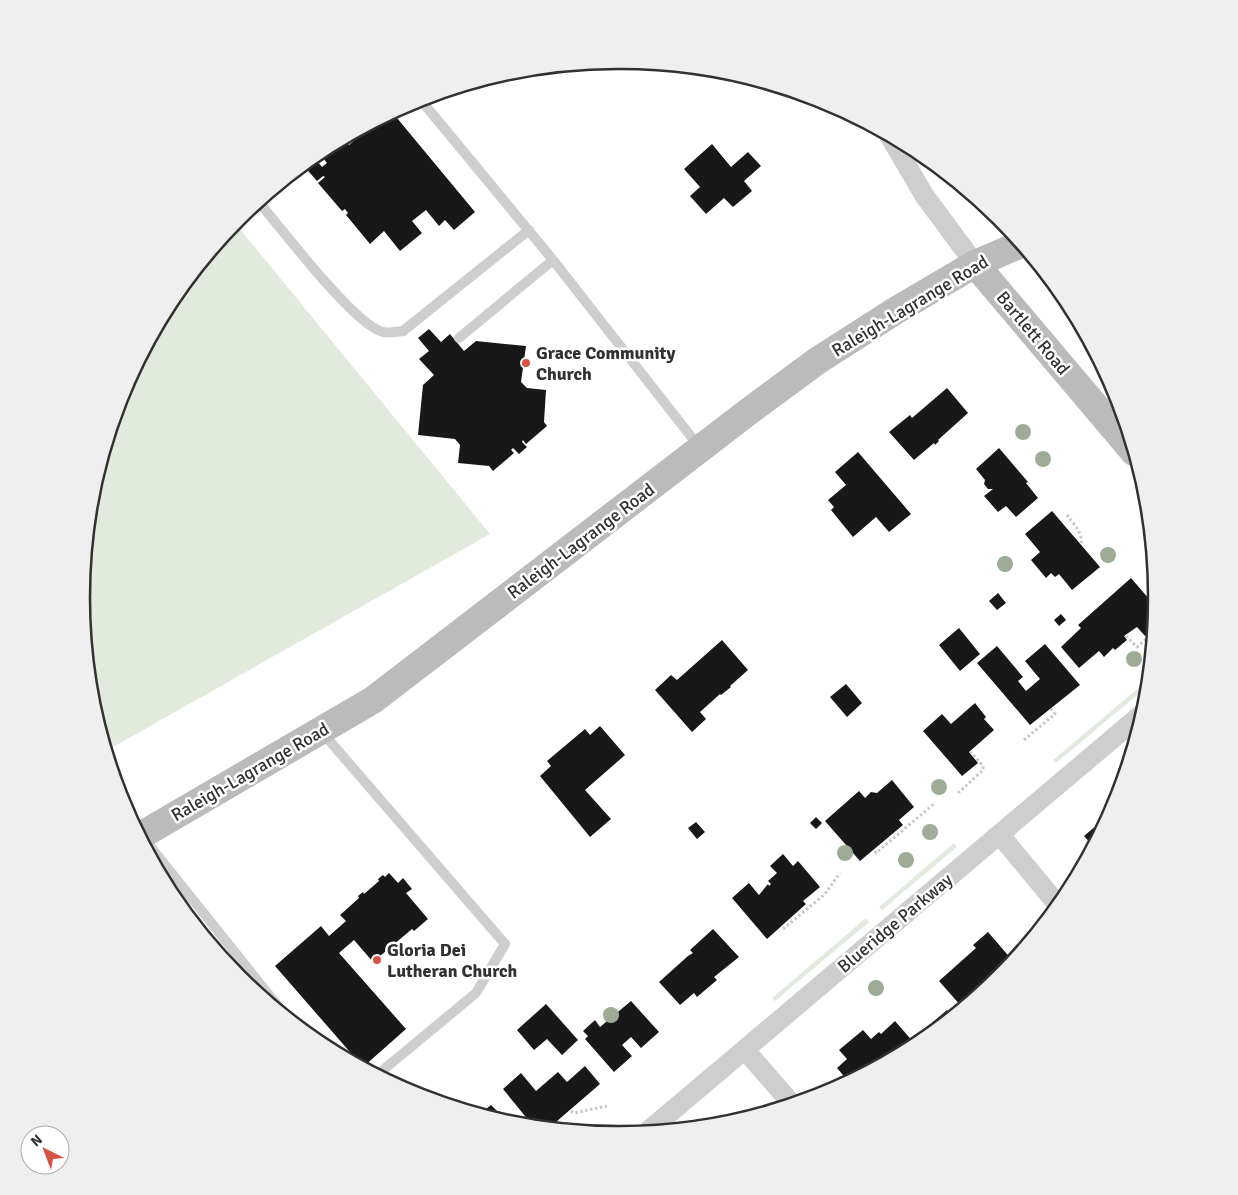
<svg xmlns="http://www.w3.org/2000/svg" width="1238" height="1195" font-family="Signika,sans-serif">
  <style>
    .green { fill: #e2e9dd }
    .building { fill: #181818 }
    .lines { fill: none; stroke-linecap: round; stroke-linejoin: round }
    .path { stroke: #c8c8c8; stroke-width: 3; stroke-dasharray: 2.5 2.5; stroke-linecap: butt }
    .lane { stroke: #cecece; stroke-width: 10 }
    .street { stroke: #cecece; stroke-width: 20 }
    .secondary { stroke: #bbb; stroke-width: 28 }
    .tree { fill: #9eac97 }
    .poi-dot { fill: #d65245; stroke: #fff; stroke-width: 2 }
    .labels { text-anchor: middle; stroke-width: 5; stroke-linejoin: round; paint-order: stroke }
    .street-label { font-size: 18px; fill: #313131; stroke: #fff }
    .poi-label { font-size: 18px; font-weight: bold; fill: #313131; stroke: #fff; text-anchor: start }
    .rim { fill: none; stroke: #313131; stroke-width: 2.5 }
  </style>
  <rect width="100%" height="100%" fill="#fff"/>
  <path class="green" d="M235 223 490 534 106 751 92 702 82 597 92 492 123 392 172 299Z
    M1148 680V686L1056 763 1053 760Z
    M954 843 957 847 882 910 879 907Z
    M866 918 869 922 775 1001 772 998Z"/>
  <path class="building" d="M392 112 475 212 454 230 445 220 439 226 426 210 412 221 422 233 400 251 384 231 370 244 346 215 348 213 345 209 342 211 318 183 325 177 323 176 317 181 303 165 313 156 322 167 327 163 318 152 321 150 343 138 349 145 363 133 360 129Z
    M712 144 731 167 748 152 761 166 744 181 752 191 733 207 724 198 706 214 690 196 700 187 684 169Z
    M429 329 441 342 450 334 464 351 476 341 526 346 521 382 527 388 546 390 544 422 547 426 526 444 523 440 522 442 527 447 519 454 513 448 511 450 514 453 493 471 489 466 458 463 460 445 455 439 418 435 423 385 434 375 419 359 429 351 418 338Z
    M947 388 968 413 938 440 939 441 935 445 934 443 914 460 889 432 910 415 912 418Z
    M999 448 1028 482 1026 483 1038 498 1016 517 1006 506 998 512 984 496 993 489H988L984 484 985 480 976 469Z
    M858 452 911 514 889 532 876 517 853 537 831 510 834 507 828 500 846 485 835 472Z
    M1052 511 1100 567 1072 590 1059 574 1055 577 1051 573 1046 578 1031 560 1040 552 1025 534Z
    M1131 578 1156 607 1153 628 1145 636 1137 627 1124 636 1127 640 1115 650 1113 648 1104 657 1099 651 1079 668 1061 647 1081 628 1078 625Z
    M998 593 1006 603 997 610 989 601Z
    M1061 614 1066 620 1059 626 1054 620Z
    M959 628 980 654 960 671 939 645Z
    M722 640 748 670 730 686 731 687 721 695 720 694 700 712 706 719 692 732 655 690 671 675 677 680Z
    M1045 644 1080 685 1030 725 977 663 997 646 1023 677 1018 681 1026 691 1040 679 1025 661Z
    M846 684 862 703 847 717 830 697Z
    M975 703 986 717 984 719 994 730 969 752 978 763 962 776 923 731 942 714 951 724Z
    M600 726 625 755 585 790 611 819 590 837 540 776 551 766 547 761 585 729 590 735Z
    M892 780 914 807 899 820 903 825 860 861 825 821 859 791 865 798 871 792 877 793Z
    M1109 815 1093 846 1084 836Z
    M816 817 822 823 816 829 810 823Z
    M696 822 705 832 697 839 688 828Z
    M783 854 793 866 798 861 820 887 803 901 806 904 767 939 732 898 749 883 759 895 768 884 769 886 771 884 768 881 777 873 770 866Z
    M389 873 398 883 403 878 412 889 406 893 428 919 414 931 412 929 373 962 354 940 339 953 406 1029 363 1067 275 966 321 926 329 936 346 921 340 915 359 898 358 896 363 892 364 894 379 881 378 879 383 875 385 877Z
    M713 929 739 957 714 977 717 980 697 997 694 993 680 1005 659 982 688 956 693 953 690 950Z
    M988 932 1013 961 989 983 961 1006 939 981 976 948 973 945Z
    M631 1001 659 1032 641 1048 631 1037 622 1045 632 1056 614 1072 585 1039 588 1036 583 1031 595 1020 600 1027Z
    M546 1004 578 1040 562 1055 547 1039 534 1050 517 1030Z
    M947 1010 952 1016 938 1028 933 1022Z
    M895 1021 915 1044 911 1048 848 1081 837 1068 847 1059 839 1050 863 1030 871 1039 879 1032 881 1034Z
    M585 1066 600 1084 549 1128 534 1127 503 1089 521 1073 536 1091 558 1072 567 1082Z
    M491 1105 501 1115 505 1122 480 1114Z"/>
  <g class="lines">
    <path class="path" d="M1067 515C1073 523 1083 533 1081 544
      M1126 636 1137 647 1153 633
      M1024 740 1055 714 1051 709
      M958 793 983 770V766L971 752
      M875 851 876 853 935 803
      M783 929 825 894 840 873
      M571 1111 574 1113 607 1106"/>
    <path class="lane" d="M420 99 553 260 700 448
      M258 201C280 227 356 327 383 332 389 333 397 332 403 331L529 230
      M459 338 553 260
      M321 731 505 944 476 993 377 1075
      M142 836 285 1015"/>
    <path class="street" d="M889 135 924 195 975 264
      M1000 835 1058 905
      M745 1050 792 1104
      M647 1132 1143 713"/>
    <path class="secondary" d="M975 264 1134 452
      M140 836 373 700 748 412 817 361 895 311 975 264 1021 244"/>
  </g>
  <g class="tree">
    <circle cx="1023" cy="432" r="8"/>
    <circle cx="1043" cy="459" r="8"/>
    <circle cx="1108" cy="555" r="8"/>
    <circle cx="1005" cy="564" r="8"/>
    <circle cx="1134" cy="659" r="8"/>
    <circle cx="939" cy="787" r="8"/>
    <circle cx="930" cy="832" r="8"/>
    <circle cx="845" cy="853" r="8"/>
    <circle cx="906" cy="860" r="8"/>
    <circle cx="876" cy="988" r="8"/>
    <circle cx="611" cy="1015" r="8"/>
  </g>
  <g class="poi-dot">
    <circle cx="526" cy="363" r="5"/>
    <circle cx="377" cy="960" r="5"/>
  </g>
  <g class="labels">
    <g class="street-label">
      <text transform="translate(910 306) rotate(-31)" y="6">Raleigh-Lagrange Road</text>
      <text transform="translate(1033 333) rotate(50)" y="6">Bartlett Road</text>
      <text transform="translate(581 541) rotate(-37)" y="6">Raleigh-Lagrange Road</text>
      <text transform="translate(250 772) rotate(-30)" y="6">Raleigh-Lagrange Road</text>
      <text transform="translate(895 923) rotate(-40)" y="6">Blueridge Parkway</text>
    </g>
    <g class="poi-label">
      <text x="536" y="359">Grace Community<tspan x="536" dy="21">Church</tspan></text>
      <text x="387" y="956">Gloria Dei<tspan x="387" dy="21">Lutheran Church</tspan></text>
    </g>
  </g>
  <path d="M0 0H1238V1195H0ZM618 69H620A528 528 0 0 1 1148 597V598A528 528 0 0 1 620 1126H618A528 528 0 0 1 90 598V597A528 528 0 0 1 618 69Z" fill="#efefef" fill-rule="evenodd"/>
  <path class="rim" d="M618 69H620A528 528 0 0 1 1148 597V598A528 528 0 0 1 620 1126H618A528 528 0 0 1 90 598V597A528 528 0 0 1 618 69Z"/>
  <g transform="translate(45 1150) rotate(318)"><circle r="24" fill="#ffffff" stroke="#adadad"/>
  <path d="M0-4L9 19L0 12L-9 19Z" fill="#d65245"/>
  <text y="-8" font-size="14" font-weight="bold" text-anchor="middle" fill="#313131">N</text>
  </g>
</svg>
